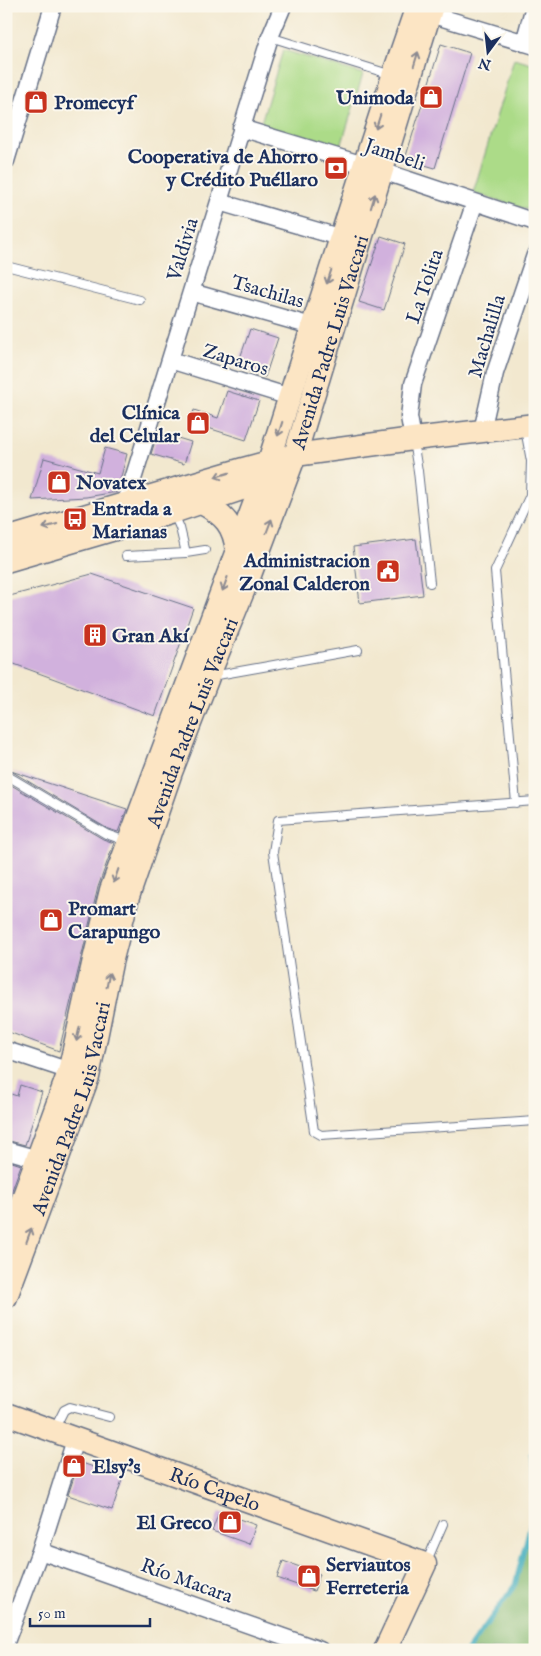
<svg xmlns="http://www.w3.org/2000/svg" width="541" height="1656" font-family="'IM FELL English',serif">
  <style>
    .green { fill: #acdb88; stroke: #648573 }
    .forest { fill: #89bb74; stroke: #527569 }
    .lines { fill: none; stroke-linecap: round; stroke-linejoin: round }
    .stream { stroke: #3facbd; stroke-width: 5 }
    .building { fill: #d1b1dd }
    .lane-casing { stroke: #667086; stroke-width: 10 }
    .street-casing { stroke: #667086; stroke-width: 19 }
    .secondary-casing { stroke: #667086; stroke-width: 25 }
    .lane { stroke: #fff; stroke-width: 8 }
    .street { stroke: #fff; stroke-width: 16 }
    .secondary { stroke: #fce5c4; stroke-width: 22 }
    .oneway { stroke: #8c8a91 }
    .labels { text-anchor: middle; stroke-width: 4; stroke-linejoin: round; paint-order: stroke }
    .poi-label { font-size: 20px; font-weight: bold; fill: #1b2f5e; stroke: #fbf7ec; text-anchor: start }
    .street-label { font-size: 20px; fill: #1b2f5e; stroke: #fbf7ec }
  </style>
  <rect width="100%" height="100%" fill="#fbf7ec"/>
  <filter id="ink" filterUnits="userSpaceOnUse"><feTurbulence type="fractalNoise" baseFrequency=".02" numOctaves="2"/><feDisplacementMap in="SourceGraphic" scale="10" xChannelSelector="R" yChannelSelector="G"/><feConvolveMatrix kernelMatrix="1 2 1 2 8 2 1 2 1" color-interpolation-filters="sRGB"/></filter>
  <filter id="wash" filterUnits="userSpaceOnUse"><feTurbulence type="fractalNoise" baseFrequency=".0096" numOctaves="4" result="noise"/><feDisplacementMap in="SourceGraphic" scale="20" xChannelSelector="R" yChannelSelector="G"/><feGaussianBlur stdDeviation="1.12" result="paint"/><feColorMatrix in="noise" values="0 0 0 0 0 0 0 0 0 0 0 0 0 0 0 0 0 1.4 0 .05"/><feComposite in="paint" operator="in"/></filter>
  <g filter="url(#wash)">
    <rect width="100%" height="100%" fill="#f2e8cf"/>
    <path class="green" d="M283 50 363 74 340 150 260 126Z
      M514 59 535 65V212L473 193Z"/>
    <path class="forest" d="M532 1456H535V1647L533 1650H468L515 1585 534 1511Z"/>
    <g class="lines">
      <path class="stream" d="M468 1650 515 1585 534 1511 532 1456 535 1451"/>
    </g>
    <g id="blocks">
      <path class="building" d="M441 44 470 53 435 168 405 159Z
        M381 236 405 244 384 310 359 302Z
        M250 329 278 338 265 377 237 367Z
        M227 391 259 401 246 440 205 427 203 435 188 430 194 410 218 418Z
        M158 432 191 442 184 464 151 454Z
        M105 448 127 454 117 492 86 497 32 500 44 458 98 473Z
        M416 539 423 595 360 603 353 547Z
        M92 574 193 608 155 716 6 661V597Z
        M11 771 127 809 118 832 108 829Z
        M6 782 103 839 114 843 98 887 59 1051 6 1031Z
        M20 1085 42 1092 25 1145 6 1140V1111L11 1094 17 1096Z
        M6 1160 21 1165 8 1201H6Z
        M79 1462 123 1477 112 1510 68 1495Z
        M219 1512 256 1525 249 1544 212 1531Z
        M283 1561 320 1574 314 1591 277 1578Z"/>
    </g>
  </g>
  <g filter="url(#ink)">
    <use href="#blocks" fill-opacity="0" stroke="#667086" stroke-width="1"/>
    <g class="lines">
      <g class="lane-casing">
        <path id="lane" d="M270 37 392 75
          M6 266 140 300
          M413 441 418 471 430 583
          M186 553 205 550
          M126 556 186 553 180 528 174 514
          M212 676 358 650
          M6 775 106 834 126 841
          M535 801 278 820 273 852 314 1131 321 1135 535 1121
          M516 803 495 571 530 495 531 461 525 429
          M54 1430 64 1410 70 1407 109 1417
          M426 1563 443 1524"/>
      </g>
      <g class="street-casing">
        <path id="street" d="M420 11 535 46
          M524 43 534 6
          M241 128 364 165 535 222
          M6 161 53 6
          M219 202 342 238
          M191 292 322 329
          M170 360 290 397
          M482 431 495 373 535 255
          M413 439 409 417 413 384 475 202
          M125 505 270 37 283 6
          M6 1050 79 1074
          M6 1150 38 1159
          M40 1551 320 1650
          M6 1642 40 1551 75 1440"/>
      </g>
      <g class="secondary-casing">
        <g id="secondary">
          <path d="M202 503C224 515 234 525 237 551"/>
          <path d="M6 539 243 469 295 455 413 439 535 425"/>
          <path d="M6 561 173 512 271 479"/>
          <path d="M6 1245 69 1072 94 960 111 890 262 483 393 76 415 12"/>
          <path id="s1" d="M6 1297 88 1077 111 963 128 897 171 772 208 677 251 572 295 455 432 6"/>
          <path id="s2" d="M6 1414 425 1564 385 1650"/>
        </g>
      </g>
      <use href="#lane" class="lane"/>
      <use href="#street" class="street"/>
      <use href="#secondary" class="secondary"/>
    </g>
    <defs><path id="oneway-shaft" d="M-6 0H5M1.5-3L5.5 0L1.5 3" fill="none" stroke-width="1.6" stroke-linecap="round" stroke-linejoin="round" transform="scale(1.25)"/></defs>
    <g class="oneway">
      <use href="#oneway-shaft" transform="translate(416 59) rotate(-73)"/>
      <use href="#oneway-shaft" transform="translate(378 122) rotate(108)"/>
      <use href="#oneway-shaft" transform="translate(373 201) rotate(-73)"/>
      <use href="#oneway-shaft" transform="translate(329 277) rotate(108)"/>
      <use href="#oneway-shaft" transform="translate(280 429) rotate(108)"/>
      <use href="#oneway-shaft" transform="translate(222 475) rotate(163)"/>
      <use href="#oneway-shaft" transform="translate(50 526) rotate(164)"/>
      <use href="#oneway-shaft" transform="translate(269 526) rotate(-69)"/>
      <use href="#oneway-shaft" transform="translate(225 584) rotate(110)"/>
      <use href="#oneway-shaft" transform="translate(116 876) rotate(109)"/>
      <use href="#oneway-shaft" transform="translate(108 980) rotate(-79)"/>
      <use href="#oneway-shaft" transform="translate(78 1034) rotate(102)"/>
      <use href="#oneway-shaft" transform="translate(29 1235) rotate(-70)"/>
    </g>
  </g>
  <defs>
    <g id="shop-square" transform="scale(1.25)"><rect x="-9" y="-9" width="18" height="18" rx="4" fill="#c8321e" stroke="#fbf7ec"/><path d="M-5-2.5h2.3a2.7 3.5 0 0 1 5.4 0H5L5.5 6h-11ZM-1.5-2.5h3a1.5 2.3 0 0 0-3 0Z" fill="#fff"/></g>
    <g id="bank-square" transform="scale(1.25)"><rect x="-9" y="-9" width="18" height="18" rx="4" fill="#c8321e" stroke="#fbf7ec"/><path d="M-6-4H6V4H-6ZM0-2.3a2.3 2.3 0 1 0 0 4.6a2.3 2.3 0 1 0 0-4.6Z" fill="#fff"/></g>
    <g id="bus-square" transform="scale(1.25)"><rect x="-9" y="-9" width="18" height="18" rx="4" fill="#c8321e" stroke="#fbf7ec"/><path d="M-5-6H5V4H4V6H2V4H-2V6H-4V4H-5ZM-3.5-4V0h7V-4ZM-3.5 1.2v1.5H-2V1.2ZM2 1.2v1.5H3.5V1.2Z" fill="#fff"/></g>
    <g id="civic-square" transform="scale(1.25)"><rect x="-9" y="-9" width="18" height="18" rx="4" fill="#c8321e" stroke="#fbf7ec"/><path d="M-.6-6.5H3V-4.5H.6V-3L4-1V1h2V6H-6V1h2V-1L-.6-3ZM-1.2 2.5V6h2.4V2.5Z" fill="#fff"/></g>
    <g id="building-square" transform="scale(1.25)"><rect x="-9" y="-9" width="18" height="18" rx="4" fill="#c8321e" stroke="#fbf7ec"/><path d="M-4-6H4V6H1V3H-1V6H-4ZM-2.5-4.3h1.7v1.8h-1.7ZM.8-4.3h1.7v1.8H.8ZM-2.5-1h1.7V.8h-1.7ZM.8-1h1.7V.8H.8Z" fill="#fff"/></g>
  </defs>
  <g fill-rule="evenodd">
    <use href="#shop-square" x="431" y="97"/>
    <use href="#shop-square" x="36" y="102"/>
    <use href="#bank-square" x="336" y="168"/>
    <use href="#shop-square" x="198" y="423"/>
    <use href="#shop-square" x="59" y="482"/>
    <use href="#bus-square" x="75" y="519"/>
    <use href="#civic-square" x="388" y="571"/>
    <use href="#building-square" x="95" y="635"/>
    <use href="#shop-square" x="51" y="920"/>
    <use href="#shop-square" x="74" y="1466"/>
    <use href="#shop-square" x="230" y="1522"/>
    <use href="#shop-square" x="309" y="1576"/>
  </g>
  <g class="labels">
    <g class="poi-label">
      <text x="414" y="104" text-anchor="end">Unimoda</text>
      <text x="54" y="109">Promecyf</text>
      <text x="318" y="163" text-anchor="end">Cooperativa de Ahorro<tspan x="318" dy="23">y Crédito Puéllaro</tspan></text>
      <text x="180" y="419" text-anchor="end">Clínica<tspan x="180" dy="23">del Celular</tspan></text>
      <text x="76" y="489">Novatex</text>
      <text x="92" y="515">Entrada a<tspan x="92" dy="23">Marianas</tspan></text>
      <text x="370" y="567" text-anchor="end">Administracion<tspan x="370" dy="23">Zonal Calderon</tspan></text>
      <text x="112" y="642">Gran Akí</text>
      <text x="68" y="915">Promart<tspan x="68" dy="23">Carapungo</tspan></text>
      <text x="92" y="1473">Elsy's</text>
      <text x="212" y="1529" text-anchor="end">El Greco</text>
      <text x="326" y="1571">Serviautos<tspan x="326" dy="23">Ferreteria</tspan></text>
    </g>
    <g class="street-label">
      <text transform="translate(395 154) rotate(19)" y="7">Jambeli</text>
      <text transform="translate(182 249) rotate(-73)" y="7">Valdivia</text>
      <text transform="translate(424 286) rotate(-71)" y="7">La Tolita</text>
      <text transform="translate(268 291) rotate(16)" y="7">Tsachilas</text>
      <text transform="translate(486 336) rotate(-73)" y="7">Machalilla</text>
      <text dy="7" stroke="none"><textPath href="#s1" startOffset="1010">Avenida Padre Luis Vaccari</textPath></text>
      <text transform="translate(236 359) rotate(17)" y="7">Zaparos</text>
      <text dy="7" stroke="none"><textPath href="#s1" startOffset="605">Avenida Padre Luis Vaccari</textPath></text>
      <text dy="7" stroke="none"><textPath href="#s1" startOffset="200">Avenida Padre Luis Vaccari</textPath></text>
      <text dy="7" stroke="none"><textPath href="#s2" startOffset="222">Río Capelo</textPath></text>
      <text transform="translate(187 1580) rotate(20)" y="7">Río Macara</text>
    </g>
  </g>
  <rect width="541" height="1656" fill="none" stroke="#fbf7ec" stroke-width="25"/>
  <g transform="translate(488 52) rotate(195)" stroke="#fbf7ec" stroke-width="4" paint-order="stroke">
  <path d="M0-4L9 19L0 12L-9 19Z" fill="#1b2f5e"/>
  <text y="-8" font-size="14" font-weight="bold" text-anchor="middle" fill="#1b2f5e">N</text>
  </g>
  <path d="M30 1618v8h120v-8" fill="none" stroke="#1b2f5e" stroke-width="2.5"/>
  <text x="38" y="1618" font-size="15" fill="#1b2f5e" stroke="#fbf7ec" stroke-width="4" paint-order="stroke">50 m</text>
</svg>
